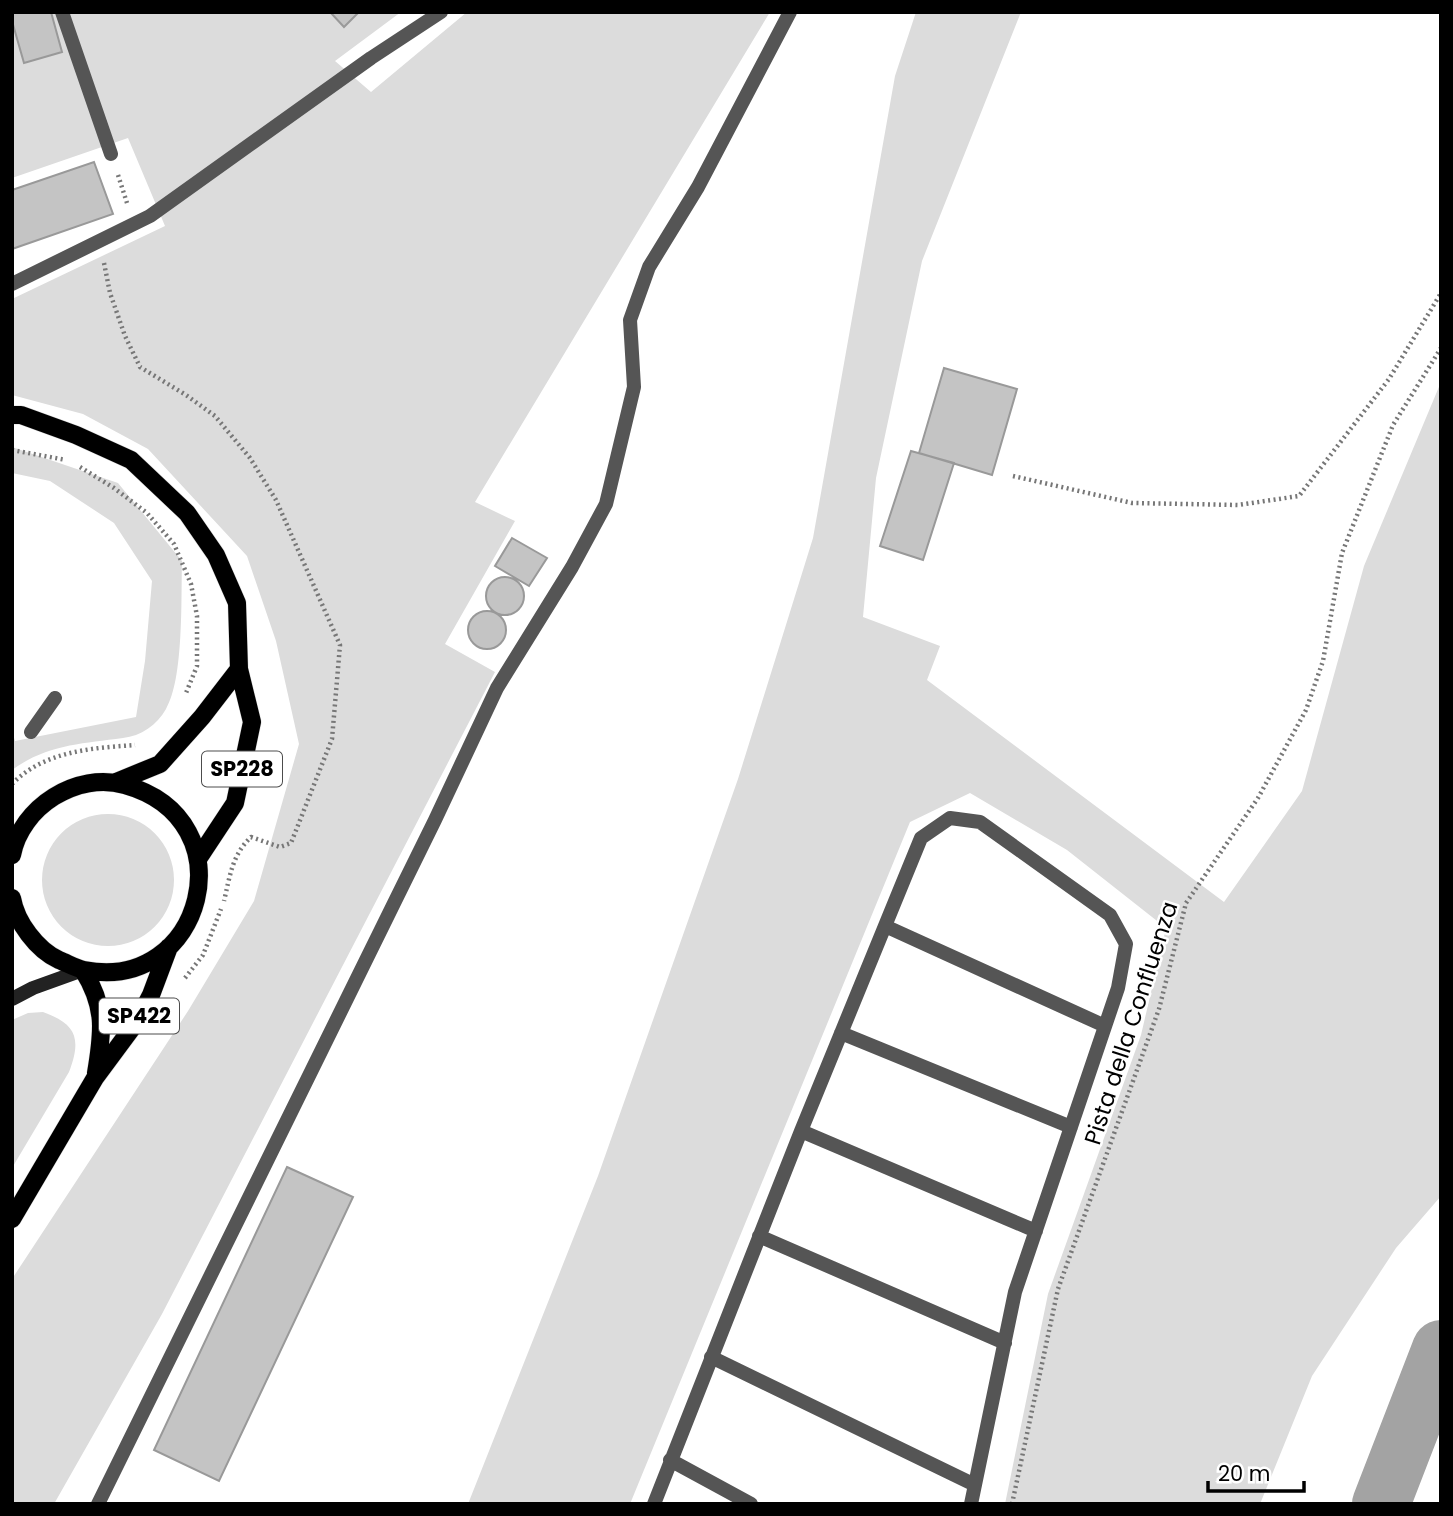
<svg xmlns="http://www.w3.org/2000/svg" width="1453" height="1516" font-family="Poppins,sans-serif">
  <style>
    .green { fill: #dcdcdc }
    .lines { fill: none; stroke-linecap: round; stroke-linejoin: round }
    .river { stroke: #a3a3a3; stroke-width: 58 }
    .building { fill: #c4c4c4; stroke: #999; stroke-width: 2 }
    .primary-casing { stroke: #dbdbdb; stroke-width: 19 }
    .path { stroke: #777; stroke-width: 4.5; stroke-dasharray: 2 3.5; stroke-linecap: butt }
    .service { stroke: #555; stroke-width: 14 }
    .minor { stroke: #555; stroke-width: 14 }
    .secondary { stroke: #222; stroke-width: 14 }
    .primary { stroke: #000; stroke-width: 18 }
    .labels { text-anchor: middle; stroke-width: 5; stroke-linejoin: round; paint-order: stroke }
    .shield { fill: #fff; stroke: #4c4c4c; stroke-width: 2 }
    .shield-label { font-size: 21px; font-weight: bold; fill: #000 }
    .street-label { font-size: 23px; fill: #000; stroke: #fff }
  </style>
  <rect width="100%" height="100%" fill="#fff"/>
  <path class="green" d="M12 12H401L335 61 371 92 467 12H770L475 502 515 521 445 644 495 672 162 1314 54 1504H12V1279L188 1011 254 901 299 744 276 641 247 556 148 449 83 414 12 395V299L165 226 128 138 12 178Z
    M916 12H1021L922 261 876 478 863 617 940 646 927 680 1224 902 1302 791 1364 566 1441 382V1196L1396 1248 1312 1376 1260 1504H1005L1048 1294 1141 1035 1166 928 1067 850 970 793 910 822 630 1504H468L598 1176 738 779 813 538 895 76Z
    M12 447 118 483 182 561C181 598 184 679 166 709 157 725 141 736 123 738 81 744 48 744 12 770V731L15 741 136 717 145 661 152 581 114 523 50 481 12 473Z
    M42 880a66 66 0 1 1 132 0a66 66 0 1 1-132 0Z
    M43 1012C76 1024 82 1038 69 1072L12 1168V1020L28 1013Z"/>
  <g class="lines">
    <path class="river" d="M1381 1504 1441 1349"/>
  </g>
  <path class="building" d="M12 12H51L62 52 24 63 12 21Z
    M330 12H359L344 27Z
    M94 162 113 214 12 249V190Z
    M944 368 1017 389 992 475 919 453Z
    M911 451 954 463 923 560 880 546Z
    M512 538 547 558 529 586 495 566Z
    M486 596a19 19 0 1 1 38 0a19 19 0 1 1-38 0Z
    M468 630a19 19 0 1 1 38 0a19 19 0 1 1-38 0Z
    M287 1167 353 1197 219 1481 154 1450Z"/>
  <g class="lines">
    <g class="primary-casing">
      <path id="primary" d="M12 415H21L76 435 131 460 187 513 216 555 237 603 239 669 252 722 235 803 198 859
        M116 782 160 764 202 717 239 669
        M12 855C21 807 77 771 125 785 250 820 203 994 84 970 75 968 67 963 59 960 37 950 16 922 12 898
        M83 970C106 1007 103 1031 96 1073
        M12 1219 95 1078 138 1020 151 995 169 947"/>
    </g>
    <path class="path" d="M118 175 127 203
      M104 263 110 293 125 336 140 367 186 395 215 416 250 458 276 500 340 645 332 739 291 843 280 847 251 837C232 855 230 876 224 901
      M12 450 66 460
      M80 467 114 488 147 513 174 544 191 584 197 616V666L186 693
      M1013 476 1132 503 1238 505 1299 496 1389 379 1441 293
      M12 784C44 751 92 748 135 745
      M185 978 203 955 221 909
      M1012 1504 1058 1289 1159 1009 1186 903 1258 798 1306 710 1323 661 1342 553 1393 425 1441 348"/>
    <path class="service" d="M62 12 111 154
      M31 732 55 698
      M885 926 1105 1026
      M841 1033 1071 1127
      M801 1131 1036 1231
      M759 1236 1005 1343
      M711 1357 975 1485
      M670 1460 751 1504
      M98 1504 435 820 497 688 572 567 606 504 634 387 630 320 649 267 698 187 790 12
      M654 1504 801 1131 921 838 950 818 980 822 1110 915 1126 944 1118 988 1015 1292 971 1504"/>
    <path class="minor" d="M12 284 150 216 371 58 441 12"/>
    <path class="secondary" d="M12 999 33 988 83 970"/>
    <use href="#primary" class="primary"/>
  </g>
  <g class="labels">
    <g class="shield">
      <rect x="202" y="751.5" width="80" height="35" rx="5"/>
      <rect x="99" y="998.5" width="80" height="35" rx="5"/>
    </g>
    <g class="shield-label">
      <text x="242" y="776">SP228</text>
      <text x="139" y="1023">SP422</text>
    </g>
    <g class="street-label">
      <text transform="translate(1131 1023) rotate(-72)" y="8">Pista della Confluenza</text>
    </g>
  </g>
  <rect width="1453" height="1516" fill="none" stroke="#000000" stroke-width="28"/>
  <path d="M1208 1481v10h96v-10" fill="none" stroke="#000000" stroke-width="3.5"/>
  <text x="1218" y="1481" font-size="21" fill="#000000" stroke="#ffffff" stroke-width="5" paint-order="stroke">20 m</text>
</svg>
